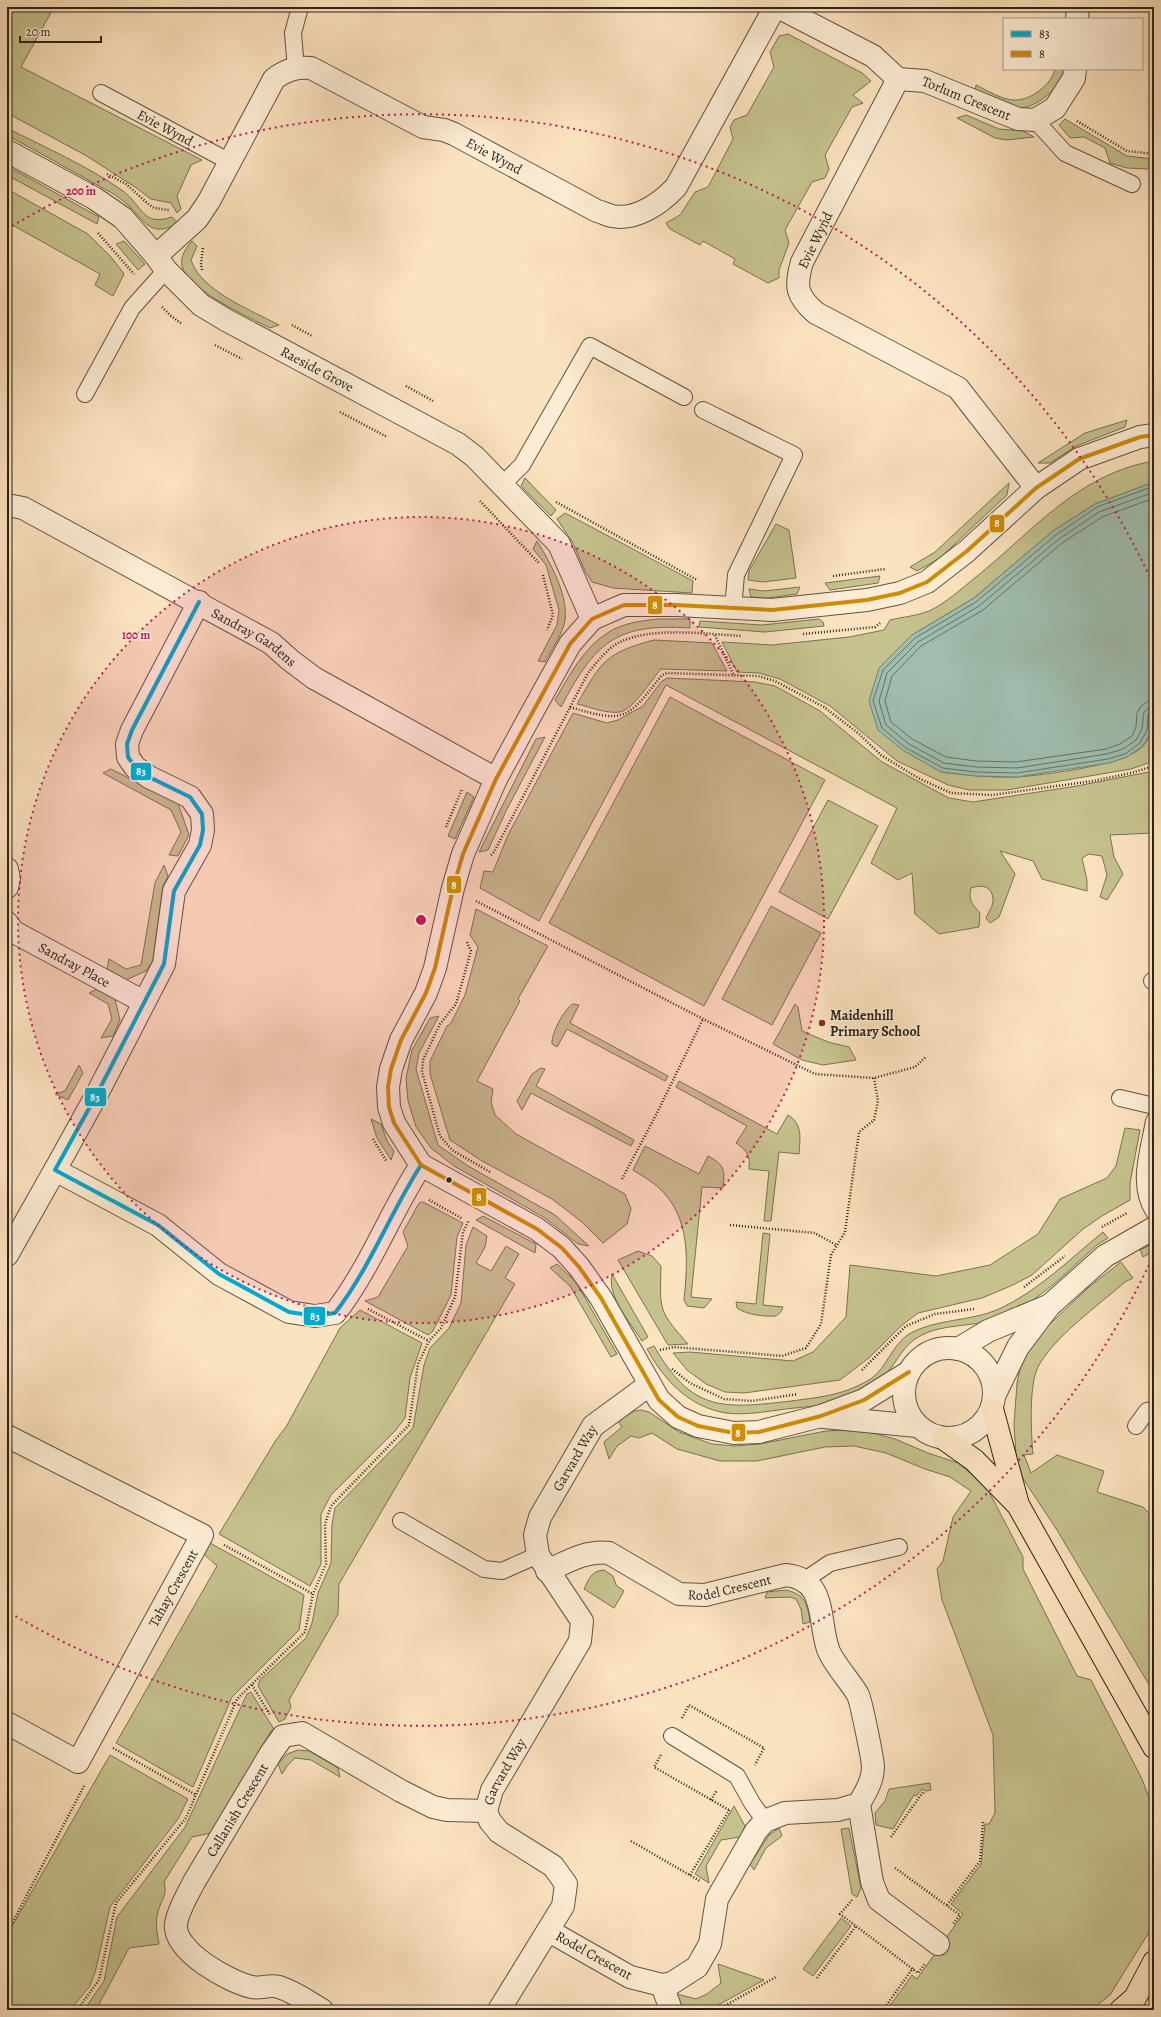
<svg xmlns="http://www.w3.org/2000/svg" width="1161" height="2017" font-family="Alegreya,serif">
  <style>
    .green { fill: #c5c28e; stroke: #797253 }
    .water { fill: #9fbeb0; stroke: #718073 }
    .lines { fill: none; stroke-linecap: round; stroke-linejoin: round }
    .shore { stroke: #667064; stroke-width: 1 }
    .service-casing { stroke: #615342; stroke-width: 18 }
    .minor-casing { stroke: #615342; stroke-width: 24 }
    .tertiary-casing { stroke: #615342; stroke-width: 24 }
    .trunk-casing { stroke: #2d2318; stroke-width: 24 }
    .path { stroke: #2d2318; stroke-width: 2.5; stroke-dasharray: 1 2; stroke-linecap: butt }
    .service { stroke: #fdedd6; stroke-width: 16 }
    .minor { stroke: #fdedd6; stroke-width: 22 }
    .tertiary { stroke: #fdedd6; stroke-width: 22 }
    .trunk { stroke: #fce3c0; stroke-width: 22 }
    .bus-1-casing { stroke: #fdedd6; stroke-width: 7 }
    .bus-2-casing { stroke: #fdedd6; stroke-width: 7 }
    .bus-1 { stroke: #00a9ce; stroke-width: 4 }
    .bus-2 { stroke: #cf8c05; stroke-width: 4 }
    .ring { fill: none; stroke: #c2185b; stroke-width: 2; stroke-dasharray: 2 4 }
    .poi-dot { fill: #8f2418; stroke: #fdedd6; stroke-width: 1.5 }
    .bus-dot { fill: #2d2318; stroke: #fdedd6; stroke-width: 1.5 }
    .labels { text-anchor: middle; stroke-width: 3; stroke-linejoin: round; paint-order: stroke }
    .street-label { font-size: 14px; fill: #2d2318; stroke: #fdedd6 }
    .poi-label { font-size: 14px; font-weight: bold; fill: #2d2318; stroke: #fdedd6; text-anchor: start }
    .centre { fill: #c2185b; stroke: #fdedd6; stroke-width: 2 }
    .ring-label { font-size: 12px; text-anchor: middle; font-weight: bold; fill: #c2185b; stroke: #fdedd6; stroke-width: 3; stroke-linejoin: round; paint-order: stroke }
    .line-badge { stroke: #fdedd6; stroke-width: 1.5 }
    .badge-label { font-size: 11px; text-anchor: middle; font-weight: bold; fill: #fff }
  </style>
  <rect width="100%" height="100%" fill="#fce3c0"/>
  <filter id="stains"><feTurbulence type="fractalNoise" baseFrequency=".005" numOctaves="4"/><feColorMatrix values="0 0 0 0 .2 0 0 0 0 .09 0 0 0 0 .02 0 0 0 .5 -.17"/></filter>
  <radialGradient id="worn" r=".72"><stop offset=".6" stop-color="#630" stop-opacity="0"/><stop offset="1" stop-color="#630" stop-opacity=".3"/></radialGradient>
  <path class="green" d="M7 7H54L21 67 202 160 191 165 177 196 181 209 177 213 171 203 151 199 135 187 85 155 7 113Z
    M788 34 862 73 871 81 853 95 863 103 852 107 825 155 829 169 825 178 812 182 785 230 789 243 779 270V278L768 283 733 264 735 259 703 241 700 245 670 229 666 223 680 215 695 192 708 187 733 139 730 127 734 120 747 115 774 67 770 52 779 36Z
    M1055 69H1064C1059 91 1033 112 1010 108 999 105 986 98 975 93L976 85C998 96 1014 108 1036 93 1046 86 1052 80 1055 69Z
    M966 115 999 129 1023 131 1034 137 1007 140 995 138 957 118Z
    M1065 119 1127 156 1153 159 1148 169 1127 168 1110 163 1105 148 1084 137 1070 138 1059 125Z
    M7 128C46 148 88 166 123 191 143 206 142 227 172 217L178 223C151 239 145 221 127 204 122 200 117 196 112 193L7 135Z
    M7 166 99 217 97 224 7 175Z
    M7 189 88 234 111 257 124 274 113 296 95 285 100 274 7 222Z
    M124 241 145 264 138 270 116 244Z
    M192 241 197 246 191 260C201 291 251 310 279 325L270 328C249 317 187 290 182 266 180 256 186 248 192 241Z
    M1127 420 1125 427 1076 446 1050 463H1038L1085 433Z
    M1148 462 1154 466V482L1095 504 1053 531 974 598 912 635 879 668 941 772C966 775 992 778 1017 777 1044 775 1127 765 1143 746 1156 731 1153 705 1154 687V761L1131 769 1007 790H969L948 785 897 761 830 706 780 679 759 673 737 672 722 642 772 645 849 637 884 630 890 620C902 617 917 616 929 611 946 603 961 589 976 577 1031 533 1075 477 1148 462Z
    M525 478 556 510 551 516 521 486Z
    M1009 483 1007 495 940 558 917 571 910 567 935 552Z
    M565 513 693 581 692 593 613 588 592 582 585 571 573 543 557 519Z
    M776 524 789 530 796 578 763 582 748 580 749 571Z
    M537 541C550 562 571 599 564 625 560 638 551 650 545 662L538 661 557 625 559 610 546 565 533 549Z
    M880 576 878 583 830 590 825 583Z
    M800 587 797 594 767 598 751 597 749 589 764 591Z
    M657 619H690V628C615 623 595 643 561 707L555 700C569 676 584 647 609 632 623 623 641 621 657 619Z
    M819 619 823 622 824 626 765 632 699 627 700 621 762 625Z
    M654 640 712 643 727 671 661 669C652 679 634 709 620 712 607 714 590 707 577 704 602 661 605 653 654 640Z
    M667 678 755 682 775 686 820 711 882 762 949 798 973 802 1077 786 1154 771V833L1110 835 1114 857 1123 874 1107 900 1100 897 1107 875 1102 856 1089 854 1082 858 1087 880V891L1042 879 1033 861 1000 851 1015 874 999 917 990 923 986 918C988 913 993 906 993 901 993 886 982 884 971 888 968 900 972 904 980 913L979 927 939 934 915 914 912 873 898 880 871 863 897 808 666 685 539 921 480 888 484 871 493 872 508 835 573 713 607 723 618 720 643 706 661 682Z
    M670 697 825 780 704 1006 549 923Z
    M545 737 507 809 488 850 479 852 536 739Z
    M111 769 178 803 189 835 178 856 169 855 181 832 171 810 103 773Z
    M467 792 474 797 455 839 448 836Z
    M828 800 878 826 828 919 779 892Z
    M164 865 168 876 163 886 153 961 146 971 126 980 107 969 109 959 126 969 141 965 155 883Z
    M771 906 821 933 772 1025 722 999Z
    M476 909 548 946 518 999 520 1001 477 1081 493 1089 491 1102 495 1115 516 1134 625 1194 631 1209 627 1224 603 1243 582 1222 552 1199 482 1161 450 1140 430 1074V1061L447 1026 451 1023 465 995 478 947 470 935Z
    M97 989 115 999 120 1020 113 1036 101 1038 112 1019 108 1004 89 993Z
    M573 1004 579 1005 570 1023 668 1076 665 1081 567 1029 557 1047 552 1044C551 1034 564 1009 573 1004Z
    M795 1004 798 1007 802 1031 828 1042 849 1047 856 1060 823 1065 802 1060 773 1044Z
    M439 1016 419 1053 416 1069 438 1145 468 1166 555 1215 589 1246 578 1244 545 1218 454 1166 431 1148 416 1127 408 1101 406 1078 412 1050 430 1018Z
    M79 1065 83 1073 68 1100 55 1094 65 1091Z
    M541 1068 545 1069 536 1086 634 1140 631 1146 531 1093 522 1110 517 1101 532 1074Z
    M679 1081 777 1134 788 1115C803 1124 800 1138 799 1154L779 1152 771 1221H764L769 1171 749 1169C750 1156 748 1151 736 1143L747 1126 676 1087Z
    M371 1119 381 1124 387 1141 394 1151 391 1160 377 1138Z
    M1125 1128 1140 1130 1130 1183V1200L1102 1216 1083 1229 1032 1275 1013 1285 982 1298 918 1313 901 1326 870 1357 840 1380 744 1393 725 1392 706 1384 687 1370 673 1353 690 1352 793 1361 813 1352 846 1317 850 1265 936 1276 990 1265 1038 1234 1060 1199 1107 1178 1116 1166Z
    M645 1146 699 1174 708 1156C725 1165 725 1170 723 1188L702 1187 691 1297 712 1299 704 1308 687 1306 684 1300C688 1260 691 1217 658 1187 651 1181 641 1175 633 1170Z
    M423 1202 463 1223 457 1237 451 1295 433 1331 428 1335 365 1301 378 1297 408 1246 403 1232 419 1203Z
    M483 1216 536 1244 535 1253 476 1220Z
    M473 1227 487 1236 485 1247 476 1263 491 1271 506 1246 519 1254 505 1278 515 1284 339 1584 338 1614 289 1700 291 1707 285 1719 279 1722 258 1686 260 1680 306 1638 312 1623 318 1593 331 1563 332 1524 335 1508 413 1428 424 1365 430 1348 449 1328 461 1303 466 1245Z
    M1103 1232 1108 1238 1097 1245C1065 1273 1035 1307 993 1320 970 1327 941 1324 920 1336 903 1345 898 1361 886 1374 878 1381 867 1391 857 1396 848 1402 808 1407 795 1408 773 1410 748 1416 726 1413 689 1407 664 1380 647 1349L654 1346C692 1412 722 1409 791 1401 822 1397 845 1395 872 1378 886 1368 893 1344 909 1334 937 1318 970 1322 999 1309 1038 1291 1070 1259 1103 1232Z
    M763 1233 770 1234 763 1305 783 1307C782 1311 779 1315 775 1316 764 1317 745 1314 737 1308L736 1302 756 1304Z
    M1154 1243V1251L1143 1257 1140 1250Z
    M638 1251 652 1256 661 1266C660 1311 658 1310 688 1344L668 1345 618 1260Z
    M1121 1262 1133 1278 1125 1282C1100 1304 1051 1339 1037 1369 1029 1388 1031 1433 1033 1454L1024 1455 1031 1473 1057 1455 1104 1471 1097 1492 1143 1507 1154 1518V1693L1057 1530 1022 1477 1016 1455 1014 1425 1017 1383 1021 1364 1031 1342 1089 1287Z
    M557 1264 576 1282 617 1354 611 1357 570 1286 550 1268Z
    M612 1274 648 1337 642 1341C630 1322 607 1297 612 1274Z
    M360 1310 422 1343 410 1378 405 1418 395 1431 331 1495 321 1514V1564L310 1586 219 1534 276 1440 286 1427 340 1328Z
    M641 1410 649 1412 679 1432 712 1444 735 1446 760 1444 826 1431 848 1430 873 1433 895 1439 928 1453 958 1463 986 1486 1023 1557V1569L1077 1676 1091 1680 1142 1779 1154 1811V1915L1151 1929 1110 1995 1091 2010H887L912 1975 917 1979 963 1914 951 1904 981 1864 985 1824H989L995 1813 993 1735 942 1600 937 1569 943 1561 953 1517 971 1491 950 1477 925 1469 886 1453 854 1446 825 1447 757 1461H720L677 1449 652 1433 639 1438 631 1436 617 1446 609 1459 604 1442 622 1427 618 1421 634 1411Z
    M210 1543 304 1595 299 1630 232 1697 193 1787 116 1743 217 1566 204 1554Z
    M604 1570 613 1576 616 1585 624 1591 614 1608 584 1589C589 1579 591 1571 604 1570Z
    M786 1590C806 1595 807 1603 810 1622L803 1624 801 1609 796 1599 789 1597 765 1598 767 1592Z
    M251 1692 275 1731H271L211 1833 192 1837 164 1882C168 1896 161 1899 158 1912 155 1923 157 1933 159 1944L129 1948 96 2010H84L104 1981 117 1917 185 1827 247 1694Z
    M298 1750 309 1751 338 1768 340 1777 311 1760 295 1758 287 1766 282 1774 278 1764 287 1754Z
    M110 1755 188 1799 178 1819 110 1907 96 1969 90 1986 70 2010H7V1935Z
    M930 1783 931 1790 926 1791 922 1789 916 1796 914 1795 893 1829 876 1825 875 1813 885 1801 889 1789Z
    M734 1806 745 1826 740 1837 721 1840 706 1866 709 1883 695 1874Z
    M779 1828 782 1836 766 1848 754 1870 750 1864 769 1835Z
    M849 1828 861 1888 857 1897 852 1894 841 1829Z
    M841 1918 851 1926 813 1976 803 1969Z
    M718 1964 764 1980 709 2010H681L677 2003V1994L696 1999 707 1994 721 1983Z"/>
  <path class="water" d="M1154 482V687L1151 732 1143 746 1127 757 1109 763 1017 777 975 776 941 772 904 751 878 730 869 701 879 668 912 635 974 598 1053 531 1095 504Z"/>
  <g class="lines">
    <path class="shore" d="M1154 486 1097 507 1056 535 976 602 915 638 883 670 873 701 882 728 906 748 943 768 976 772 1017 773 1108 759 1125 754 1140 743 1147 730 1148 715 1154 712
      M1154 492 1099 512 1059 539 979 606 918 642 887 673 879 701 886 725 909 744 944 763 976 767 1017 768 1107 754 1123 749 1136 740 1142 729 1144 712 1149 708 1154 707
      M1154 498 1102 517 1062 543 983 610 921 646 892 676 885 701 891 722 912 739 946 757 976 761 1016 762 1106 749 1120 744 1132 736 1136 727 1137 713 1141 706 1147 702 1154 701"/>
    <g class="service-casing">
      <g id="service">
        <path d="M296 69 293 33 300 7"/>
        <path id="s1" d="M101 93 230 162"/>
        <path d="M1035 120 1065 153 1132 184"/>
        <path d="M85 394 132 308 166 270"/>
        <path d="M703 410 794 455 736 575 733 609"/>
        <path d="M502 485 522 465 590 346 684 397"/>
        <path d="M1152 981H1154"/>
        <path d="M1120 1098 1154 1106"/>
        <path d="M1154 1121C1149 1151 1136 1184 1154 1212"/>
        <path d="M1136 1426 1147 1411 1154 1410"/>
        <path d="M401 1521 484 1569 502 1571 538 1555"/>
        <path d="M805 1580 830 1563 899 1547"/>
        <path d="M672 1736 737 1776 752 1803 765 1821"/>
      </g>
    </g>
    <g class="minor-casing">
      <g id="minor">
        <path d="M778 7 873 56 898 79"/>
        <path d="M1077 19 1078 7"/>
        <path d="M898 79 802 262C795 286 796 296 816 313L958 388 1036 488"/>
        <path id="s2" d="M898 79 925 81 1018 119 1035 120 1055 108 1074 78 1075 69"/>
        <path id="s3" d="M156 256 197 219 209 201 274 79C286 70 296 67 311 68L423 127 444 130 454 134 597 211C602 212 607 215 612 216 636 221 661 203 676 187L775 7"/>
        <path id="s4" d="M7 505 23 508 271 643 290 660 314 678 496 779"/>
        <path d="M199 602 132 730 127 744 128 757 135 767 149 777 190 797 202 814 203 830 200 845 174 891 164 964 97 1094 55 1170 158 1225 219 1274 289 1312 315 1316 335 1313C370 1268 390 1213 421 1165"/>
        <path d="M592 619 624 605H676L772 610 867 600 900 593 927 582 967 551 1036 488 1079 459 1140 437 1154 435"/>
        <path d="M7 869 9 879 7 887"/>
        <path id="s5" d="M7 923 14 932 144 1002"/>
        <path d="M7 1255 55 1170"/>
        <path d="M958 1349 988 1331 1048 1306"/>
        <path d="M995 1394 1018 1347 1049 1306 1105 1256 1154 1228"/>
        <path d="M7 1436 202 1535 78 1762 7 1723"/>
        <path id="s6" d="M547 1571C567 1562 586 1550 609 1553L679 1594 705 1595 786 1575C827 1579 818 1620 828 1649 832 1662 851 1682 858 1695 861 1701 873 1760 873 1767 873 1781 865 1793 859 1804L838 1810 785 1813 765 1821 756 1831 717 1899 710 1944 697 1967 672 1983 662 1985 630 1977 549 1931"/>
        <path d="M859 1804 872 1882 879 1900 938 1944"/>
        <path d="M662 1985 671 2010"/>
        <path id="s7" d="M322 2010C308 2002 295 1992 279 1987 270 1984 260 1989 252 1987 229 1982 173 1951 176 1924 178 1910 188 1894 194 1882L271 1753 283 1736 302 1733 401 1791 433 1807 447 1810 486 1811"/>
        <path id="s8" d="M499 2010 563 1906 566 1884 553 1866 499 1832 490 1821 486 1811 492 1790 580 1641 582 1621 538 1555 535 1535 540 1517 593 1426 649 1385"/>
      </g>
    </g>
    <g class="tertiary-casing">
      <g id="tertiary">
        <path id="s9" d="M7 151 94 198 123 218 156 256 166 270 201 305 226 320 458 444 475 457 559 544 592 619 570 644 529 718 496 779 463 854 453 888 435 968 426 993 401 1040 391 1069 388 1087 389 1107 394 1123 421 1165 537 1229 562 1248 579 1267 601 1298 659 1400 678 1417 698 1426 734 1433 759 1432 821 1416 864 1400 909 1372"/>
        <circle cx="949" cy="1393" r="45"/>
        <path d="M824 1417 917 1426"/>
      </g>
    </g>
    <g class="trunk-casing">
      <path id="trunk" d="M992 1409 1018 1505 1154 1747
        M943 1438 974 1460 1016 1503
        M1121 2010 1135 1998 1154 1962"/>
    </g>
    <path class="path" d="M1077 121 1127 151 1154 154
      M107 174 126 184 147 203 154 208 169 210
      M98 233 134 274
      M202 270 201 264 203 247
      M162 307 171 316 182 324
      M292 325 312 336
      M215 345 242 359
      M406 386 433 401
      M340 412 387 437
      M480 501 539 563
      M556 502 697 580
      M543 575 553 615 547 630
      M833 576 885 569
      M803 634 875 627 880 623
      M715 635 734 676
      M570 707C626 724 627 719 662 675L667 673 758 676 775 681 824 707 858 733 881 755 918 778 951 793 992 795 1093 781 1131 773 1154 766
      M446 827 462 789
      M491 855 494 852 588 673C597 662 606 650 618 643 651 626 705 634 742 636
      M476 901 703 1019 815 1074 874 1078 915 1067 926 1057
      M467 942 471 951 456 1004 440 1024 423 1060 422 1072 440 1136 452 1150 490 1172
      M373 1139 387 1162
      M622 1179 657 1113 703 1019
      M429 1200 463 1219
      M730 1225 815 1233 836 1245
      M1102 1227 1127 1213
      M1024 1287 1065 1256
      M368 1309 429 1341
      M660 1350 674 1347 782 1356 806 1348 821 1324 831 1255 845 1232 859 1132 874 1120 878 1101 874 1078
      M672 1369 690 1383 724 1399 752 1401 798 1394
      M862 1370 906 1326 935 1314 974 1309
      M224 1545 313 1594
      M252 1685 270 1715
      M682 1718 689 1705 764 1748 755 1765
      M113 1748 196 1795
      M661 1755 654 1767 729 1810
      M711 1800 717 1790
      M891 1837 923 1792 925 1793
      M631 1841 700 1881
      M895 1868 960 1915 953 1924
      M690 1875 730 1809
      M852 1900 840 1914 918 1973 925 1964
      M947 1905 980 1861 983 1822
      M7 1933 84 1786
      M817 1978 856 1926
      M77 2010 99 1980 116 1903 186 1818 237 1699 305 1632 313 1594 326 1564 325 1524 331 1506 409 1425 418 1364 429 1341 441 1328 455 1297 463 1232 469 1220
      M717 2010 776 1977
      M883 2010 913 1968"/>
    <use href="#service" class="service"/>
    <use href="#minor" class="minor"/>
    <use href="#tertiary" class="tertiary"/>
    <use href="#trunk" class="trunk"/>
    <g class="bus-1-casing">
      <path id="bus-1" d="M199 602 132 730 127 744 128 757 135 767 149 777 190 797 202 814 203 830 200 845 174 891 164 964 97 1094 55 1170 158 1225 219 1274 289 1312 315 1316 335 1313C370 1268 390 1213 421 1165"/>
    </g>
    <g class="bus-2-casing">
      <path id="bus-2" d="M909 1372 864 1400 821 1416 759 1432 734 1433 698 1426 678 1417 659 1400 601 1298 579 1267 562 1248 537 1229 421 1165 394 1123 389 1107 388 1087 391 1069 401 1040 426 993 435 968 453 888 463 854 496 779 570 644 592 619 624 605H676L772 610 867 600 900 593 927 582 967 551 1036 488 1079 459 1140 437 1154 435"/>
    </g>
    <use href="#bus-1" class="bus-1"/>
    <use href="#bus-2" class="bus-2"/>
  </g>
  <circle cx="421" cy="920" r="403" fill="#c2185b" fill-opacity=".12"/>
  <g class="ring">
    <circle cx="421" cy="920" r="403"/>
    <path d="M1154 1254A805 805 0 0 1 12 1614M12 226A805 805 0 0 1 1154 586"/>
  </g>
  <circle class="poi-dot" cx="822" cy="1023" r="4"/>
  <circle class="bus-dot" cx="449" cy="1180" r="3.5"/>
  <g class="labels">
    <g class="street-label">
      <text dy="5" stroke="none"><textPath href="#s2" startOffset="72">Torlum Crescent</textPath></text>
      <text dy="5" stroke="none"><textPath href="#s1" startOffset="73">Evie Wynd</textPath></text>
      <text dy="5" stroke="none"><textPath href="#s3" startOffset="459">Evie Wynd</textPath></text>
      <text transform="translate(815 240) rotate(-64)" y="5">Evie Wynd</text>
      <text dy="5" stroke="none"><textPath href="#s9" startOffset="384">Raeside Grove</textPath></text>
      <text dy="5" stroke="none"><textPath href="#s4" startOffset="281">Sandray Gardens</textPath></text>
      <text dy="5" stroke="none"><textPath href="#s5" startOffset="80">Sandray Place</textPath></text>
      <text dy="5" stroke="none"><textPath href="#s8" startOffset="657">Garvard Way</textPath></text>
      <text dy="5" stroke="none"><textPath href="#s6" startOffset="198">Rodel Crescent</textPath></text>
      <text transform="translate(173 1588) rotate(-61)" y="5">Tahay Crescent</text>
      <text dy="5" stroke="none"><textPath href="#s8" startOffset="299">Garvard Way</textPath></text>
      <text dy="5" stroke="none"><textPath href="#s7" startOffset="310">Callanish Crescent</textPath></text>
      <text transform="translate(594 1955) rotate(29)" y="5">Rodel Crescent</text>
    </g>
    <g class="poi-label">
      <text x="830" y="1020">Maidenhill<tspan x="830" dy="16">Primary School</tspan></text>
    </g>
  </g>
  <circle cx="421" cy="920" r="6" class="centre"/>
  <g class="ring-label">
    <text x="81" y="195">200 m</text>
    <text x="136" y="639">100 m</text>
  </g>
  <g class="line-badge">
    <rect x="989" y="514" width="16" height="19" rx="4" fill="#cf8c05"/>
    <rect x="647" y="595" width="16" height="20" rx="4" fill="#cf8c05"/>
    <rect x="130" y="762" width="22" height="19" rx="4" fill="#00a9ce"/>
    <rect x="446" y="875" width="16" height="19" rx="4" fill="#cf8c05"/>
    <rect x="84" y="1087" width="23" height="20" rx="4" fill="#00a9ce"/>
    <rect x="471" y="1187" width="16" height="20" rx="4" fill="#cf8c05"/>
    <rect x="303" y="1306" width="23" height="20" rx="4" fill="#00a9ce"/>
    <rect x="731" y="1423" width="15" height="19" rx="4" fill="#cf8c05"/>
  </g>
  <g class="badge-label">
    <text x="997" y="527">8</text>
    <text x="655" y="609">8</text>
    <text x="141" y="775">83</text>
    <text x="454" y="889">8</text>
    <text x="95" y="1101">83</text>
    <text x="479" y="1201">8</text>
    <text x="315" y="1320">83</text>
    <text x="738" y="1437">8</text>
  </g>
  <rect width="1161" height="2017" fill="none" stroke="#fce3c0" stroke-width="24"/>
  <rect x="8" y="8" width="1145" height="2001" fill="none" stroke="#2d2318" stroke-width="2"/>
  <rect x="12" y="12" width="1137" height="1993" fill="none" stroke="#2d2318"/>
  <rect x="1003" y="18" width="140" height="52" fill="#fdedd6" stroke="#aa9c8a"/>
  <rect x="1011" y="31" width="20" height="6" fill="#00a9ce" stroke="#aa9c8a"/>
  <text x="1039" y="38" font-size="12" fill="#2d2318">83</text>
  <rect x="1011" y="51" width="20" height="6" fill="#cf8c05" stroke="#aa9c8a"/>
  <text x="1039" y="58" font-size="12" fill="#2d2318">8</text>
  <path d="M20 36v6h81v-6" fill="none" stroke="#2d2318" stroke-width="2"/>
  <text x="26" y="36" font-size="12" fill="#2d2318" stroke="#fdedd6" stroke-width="3" paint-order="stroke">20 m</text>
  <rect width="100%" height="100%" filter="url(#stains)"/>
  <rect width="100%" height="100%" fill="url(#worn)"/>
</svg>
